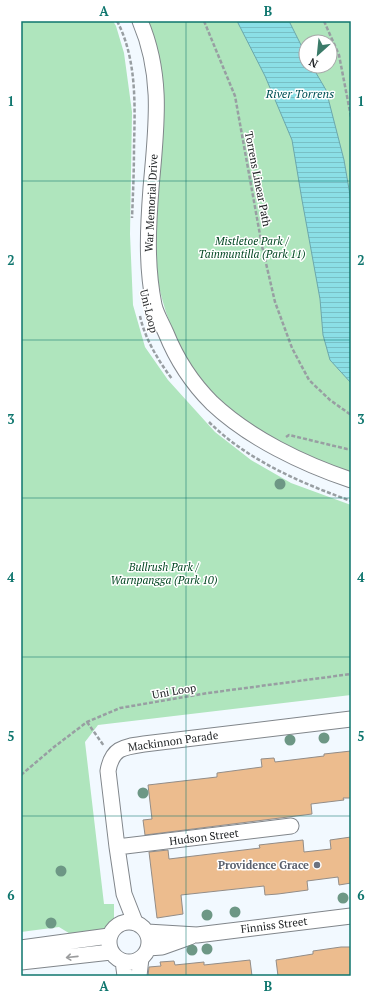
<svg xmlns="http://www.w3.org/2000/svg" width="372" height="997" font-family="'PT Serif',serif">
  <style>
    .green { fill: #afe5bd; fill-rule: evenodd }
    .water { fill: url(#water-rules); stroke: #6ba7ac }
    .building { fill: #ecbc8e; stroke: #938d88 }
    .lines { fill: none; stroke-linecap: round; stroke-linejoin: round }
    .minor-casing { stroke: #81868b; stroke-width: 17 }
    .path { stroke: #989ea2; stroke-width: 2.5; stroke-dasharray: 4 2; stroke-linecap: butt }
    .minor { stroke: #fff; stroke-width: 15 }
    .tree { fill: #6d9785 }
    .oneway { stroke: #9b9c9d }
    .grid { fill: none; stroke: #0f766e; stroke-width: 1; stroke-opacity: 0.55 }
    .worship-dot { fill: #6b7280; stroke: #fff; stroke-width: 1.5 }
    .labels { text-anchor: middle; stroke-width: 3; stroke-linejoin: round; paint-order: stroke }
    .street-label { font-size: 11px; fill: #202325; stroke: #fff }
    .park-label { font-size: 11px; font-style: italic; fill: #004621; stroke: #fff }
    .worship-label { font-size: 11px; font-weight: bold; fill: #5b616d; stroke: #fff; text-anchor: end }
    .water-label { font-size: 12px; font-style: italic; fill: #005156; stroke: #fff }
    .neatline { fill: none; stroke: #0f766e; stroke-width: 1.5 }
    .grid-label { font-size: 13px; text-anchor: middle; font-weight: bold; fill: #0f766e }
  </style>
  <defs>
    <pattern id="water-rules" width="6" height="5" patternUnits="userSpaceOnUse"><rect width="6" height="5" fill="#8bdfe6"/><path d="M0 2.5h6" fill="none" stroke="#78bfc5"/></pattern>
  </defs>
  <rect width="100%" height="100%" fill="#f2f9ff"/>
  <path class="green" d="M21 21H113L116 26 124 53 132 112 130 234 133 305 145 347 168 380 215 432 251 460 291 483 351 505V695L98 725 85 742 104 904H114V919L102 932 72 935 59 927 21 932Z
    M148 21H351V477C319 461 286 448 256 428 193 387 165 333 154 260ZM306 42H330V66H306Z"/>
  <path class="water" d="M237 21H289L306 55V66H312L326 90 344 160 351 201V383L330 360 323 335 320 299 302 200 292 140 265 76Z"/>
  <path class="building" d="M351 751V798H343L344 800 311 804 312 814 145 835 143 820 152 819 148 785 217 777V773L262 767 261 759 274 758 275 762 324 756V754Z
    M351 837V883L339 885 338 877 307 881 308 890 278 894 265 895 264 886 181 895 183 914 157 918 149 852 168 850 169 859 260 848 259 845 303 840 304 852 331 849 330 840Z
    M341 947H351V976H278L276 960 313 954V951Z
    M250 960 252 976H148L149 967 161 966 160 962 174 961 175 965 204 962V965Z"/>
  <g class="lines">
    <g class="minor-casing">
      <path id="minor" d="M140 21C164 77 156 129 151 188 148 228 146 265 154 305 156 314 162 324 166 333 176 358 192 383 212 403 249 438 303 464 351 480
        M117 847 291 826
        M109 942a20 20 0 1 1 40 0a20 20 0 1 1-40 0Z
        M135 922 124 894 117 847 108 771C112 748 123 747 144 744L351 719
        M147 932 197 935 351 916
        M21 948 109 936
        M148 948 162 947 190 937
        M123 961 125 976
        M21 962 111 952
        M139 976 141 958"/>
    </g>
    <path class="path" d="M117 21C137 59 135 105 134 147 134 171 133 194 132 218
      M204 21 235 96 262 246 275 302 292 348 309 380 330 400 351 415
      M324 21 339 55 351 117
      M140 316C145 339 158 360 172 379
      M209 422C247 460 301 483 351 501
      M286 437 289 435 347 449H351
      M87 722 104 746
      M21 775 54 747 87 722 120 708 208 693 351 674"/>
    <use href="#minor" class="minor"/>
  </g>
  <g class="tree">
    <circle cx="280" cy="484" r="5.5"/>
    <circle cx="324" cy="738" r="5.5"/>
    <circle cx="290" cy="740" r="5.5"/>
    <circle cx="143" cy="793" r="5.5"/>
    <circle cx="61" cy="871" r="5.5"/>
    <circle cx="343" cy="898" r="5.5"/>
    <circle cx="235" cy="912" r="5.5"/>
    <circle cx="207" cy="915" r="5.5"/>
    <circle cx="51" cy="923" r="5.5"/>
    <circle cx="207" cy="949" r="5.5"/>
    <circle cx="192" cy="950" r="5.5"/>
  </g>
  <defs><path id="oneway-shaft" d="M-6 0H5M1.5-3L5.5 0L1.5 3" fill="none" stroke-width="1.6" stroke-linecap="round" stroke-linejoin="round"/></defs>
  <use class="oneway" href="#oneway-shaft" transform="translate(72 957) rotate(174)"/>
  <path class="grid" d="M186 21V976M21 181H351M21 340H351M21 498H351M21 657H351M21 816H351"/>
  <circle class="worship-dot" cx="317" cy="865" r="4"/>
  <g class="labels">
    <g class="street-label">
      <text transform="translate(258 179) rotate(79)" y="4">Torrens Linear Path</text>
      <text transform="translate(151 203) rotate(-87)" y="4">War Memorial Drive</text>
      <text transform="translate(149 311) rotate(76)" y="4">Uni Loop</text>
      <text transform="translate(174 691) rotate(-10)" y="4">Uni Loop</text>
      <text transform="translate(173 741) rotate(-8)" y="4">Mackinnon Parade</text>
      <text transform="translate(204 837) rotate(-7)" y="4">Hudson Street</text>
      <text transform="translate(274 925) rotate(-7)" y="4">Finniss Street</text>
    </g>
    <g class="park-label">
      <text x="252" y="245">Mistletoe Park /<tspan x="252" dy="13">Tainmuntilla (Park 11)</tspan></text>
      <text x="164" y="571">Bullrush Park /<tspan x="164" dy="13">Warnpangga (Park 10)</tspan></text>
    </g>
    <g class="worship-label">
      <text x="309" y="869">Providence Grace</text>
    </g>
    <g class="water-label">
      <text x="300" y="98">River Torrens</text>
    </g>
  </g>
  <rect width="372" height="997" fill="none" stroke="#ffffff" stroke-width="44"/>
  <g transform="translate(318 54) rotate(207)"><circle r="19" fill="#ffffff" stroke="#a6a7a8"/>
  <path d="M0-3L7 15L0 10L-7 15Z" fill="#3b7b69"/>
  <text y="-6" font-size="11" font-weight="bold" text-anchor="middle" fill="#202325">N</text>
  </g>
  <rect x="22" y="22" width="328" height="953" class="neatline"/>
  <g class="grid-label">
    <text x="104" y="16">A</text>
    <text x="268" y="16">B</text>
    <text x="11" y="106">1</text>
    <text x="361" y="106">1</text>
    <text x="11" y="265">2</text>
    <text x="361" y="265">2</text>
    <text x="11" y="424">3</text>
    <text x="361" y="424">3</text>
    <text x="11" y="582">4</text>
    <text x="361" y="582">4</text>
    <text x="11" y="741">5</text>
    <text x="361" y="741">5</text>
    <text x="11" y="900">6</text>
    <text x="361" y="900">6</text>
    <text x="104" y="991">A</text>
    <text x="268" y="991">B</text>
  </g>
</svg>
